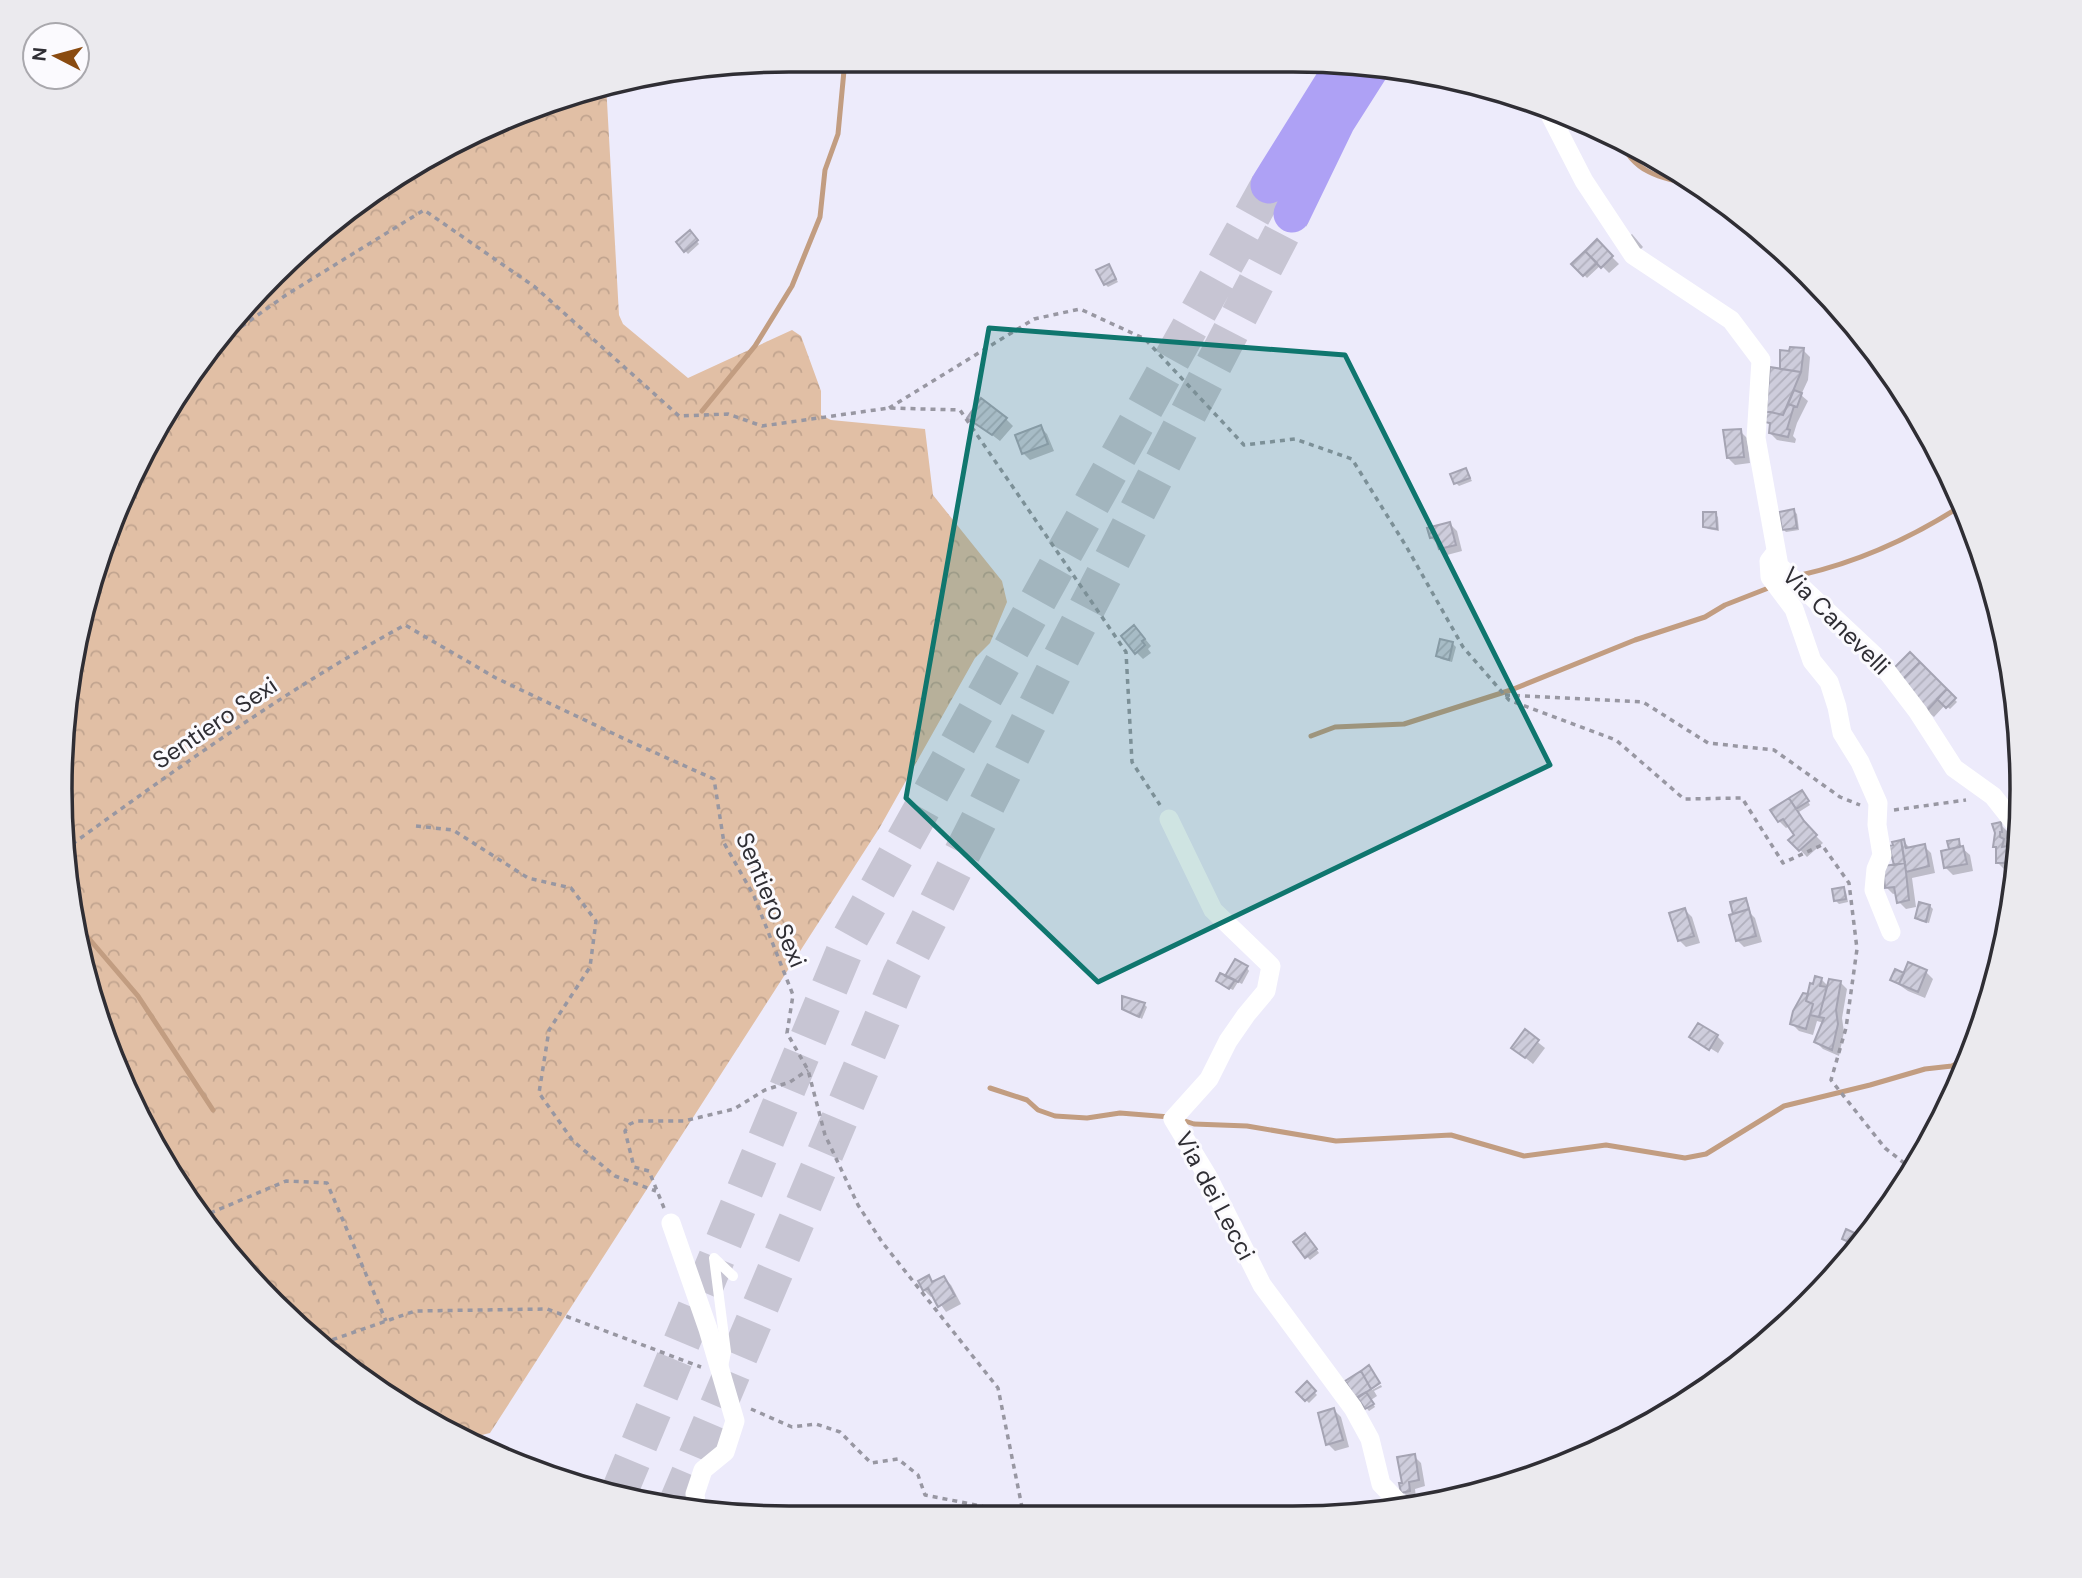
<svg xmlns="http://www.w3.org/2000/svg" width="2082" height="1578" font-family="'DM Sans',sans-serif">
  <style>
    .forest { fill: url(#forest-crowns) }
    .shadow { fill: #0003 }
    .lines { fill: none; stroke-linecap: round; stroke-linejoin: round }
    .stream { stroke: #c29d81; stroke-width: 5 }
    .building { fill: url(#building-hatch); stroke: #a5a4b3; stroke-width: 2 }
    .motorway-tunnel { stroke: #c7c5d3; stroke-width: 37; stroke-dasharray: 37 18; stroke-linecap: butt }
    .path { stroke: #9897a2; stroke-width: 3.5; stroke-dasharray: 5 5; stroke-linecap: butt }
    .service { stroke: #fff; stroke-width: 10 }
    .minor { stroke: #fff; stroke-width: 19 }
    .motorway { stroke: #aea1f5; stroke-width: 37 }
    .marked { fill: #0f766e; fill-opacity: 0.2; stroke: #0f766e; stroke-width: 5; stroke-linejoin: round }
    .labels { text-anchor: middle; stroke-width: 6; stroke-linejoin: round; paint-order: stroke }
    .street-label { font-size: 24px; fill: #2f2e34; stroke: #fbfafe }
    .rim { fill: none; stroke: #2f2e34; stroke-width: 3.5 }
  </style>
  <defs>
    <pattern id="forest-crowns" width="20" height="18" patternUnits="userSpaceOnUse" patternTransform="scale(1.75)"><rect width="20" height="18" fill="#e1bfa5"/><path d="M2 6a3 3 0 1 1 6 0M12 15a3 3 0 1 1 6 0" fill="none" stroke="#c1a48f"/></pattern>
    <pattern id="building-hatch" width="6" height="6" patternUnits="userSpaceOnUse" patternTransform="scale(1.75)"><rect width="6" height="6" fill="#cecddc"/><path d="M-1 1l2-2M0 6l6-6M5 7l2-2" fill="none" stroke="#b1b0bd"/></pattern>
  </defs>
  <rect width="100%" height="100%" fill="#edebfb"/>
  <path class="forest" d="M600 84H606L619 315 623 324 688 378 792 330 801 336 821 391V415L831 420 925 429 933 495 1002 581 1007 602 990 643 975 658 880 827 490 1433 465 1439 424 1421 273 1305 183 1195 98 1024 61 836 74 646 135 466 241 308 308 240 424 157Z"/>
  <path class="shadow" d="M690 233 699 244 688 254 678 243Z
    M1632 234 1643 247 1639 251 1627 238Z
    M1597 242 1619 264 1609 273 1601 265 1587 278 1574 264Z
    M1109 266 1118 282 1108 287 1105 284Z
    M1803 350 1810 357 1808 380 1801 395 1808 401 1797 423 1793 436 1796 439 1795 443 1777 440 1770 433 1771 426 1766 421 1782 371Z
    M970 418 1006 419 1013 426 1000 441Z
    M1040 427 1047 434 1054 451 1030 460 1023 453Z
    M1740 431 1747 438 1750 463 1735 465 1728 458Z
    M1466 470 1472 481 1459 486 1456 483Z
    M1794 511 1797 514 1799 530 1786 532 1783 529Z
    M1715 514 1718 517 1719 531 1708 529 1705 526Z
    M1450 524 1457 531 1462 551 1447 555 1431 537Z
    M1141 634 1151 646 1148 649 1151 653 1143 659 1136 652Z
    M1441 641 1453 644 1456 647 1452 662 1441 659 1438 656Z
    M1910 654 1957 702 1950 709 1945 705 1934 717 1927 711Z
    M1804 795 1810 805 1799 812 1810 830 1823 843 1807 857 1791 840 1797 835 1790 826 1786 828 1779 821Z
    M2000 824 2007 831 2008 838 2006 839V843L2016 851 2015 869 2005 870 1998 863 1997 849 1994 846Z
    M1903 841 1911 849 1924 846 1931 853 1935 873 1912 878 1916 907 1906 909 1899 902 1897 893 1893 894 1886 887 1896 866Z
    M1958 841 1962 848 1970 855 1973 871 1953 875 1946 868 1952 850 1950 848Z
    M1843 888 1846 892 1848 902 1839 904 1836 901Z
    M1745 900 1748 903 1751 914 1755 918 1762 942 1744 947 1737 940 1735 915Z
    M1930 906 1933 909 1929 923 1920 921 1917 918Z
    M1685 910 1692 917 1700 943 1686 947 1679 940Z
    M1909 965 1926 972 1933 979 1925 998 1908 991 1892 980 1905 975Z
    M1247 968 1249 971 1242 984 1238 982 1233 990 1221 984 1226 978Z
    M1821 979 1829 987 1840 982 1847 989 1842 1018 1844 1032 1839 1056 1823 1049 1816 1042 1824 1023 1817 1021 1813 1035 1799 1031 1792 1024Z
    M1144 1004 1147 1007 1142 1019 1124 1008Z
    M1699 1025 1717 1036 1724 1043 1717 1055 1718 1053 1697 1040V1043L1691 1037Z
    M1525 1032 1545 1048 1533 1064 1513 1048Z
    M1858 1236 1861 1239 1857 1246 1844 1239Z
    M1308 1238 1319 1253 1310 1260 1295 1243Z
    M928 1278 934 1283 944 1278 951 1285 961 1304 946 1312 934 1295 931 1297 924 1290Z
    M1307 1384 1317 1395 1309 1403 1298 1392Z
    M1381 1385 1382 1387 1374 1391 1377 1396 1371 1400 1375 1407 1369 1411 1357 1397 1372 1386V1390Z
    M1334 1410 1341 1417 1349 1447 1335 1451 1328 1444Z
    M1414 1456 1421 1463 1425 1486 1415 1489 1416 1498 1410 1499 1403 1492Z"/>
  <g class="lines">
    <path class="stream" d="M1619 137C1634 177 1667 179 1703 186
      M702 411 755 346 792 286 820 217 825 170 838 134 845 60
      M1801 575C1858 562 1915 536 1964 504
      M1311 736 1335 727 1404 724 1511 690 1635 640 1705 617 1725 605 1771 587
      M79 927 138 996 213 1110
      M990 1088 1027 1100 1038 1110 1055 1116 1087 1118 1120 1113 1170 1117
      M1179 1119 1194 1124 1247 1126 1336 1141 1451 1135 1524 1156 1606 1145 1685 1158 1706 1154 1784 1106 1870 1085 1925 1069 1952 1066 1970 1057"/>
  </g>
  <path class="building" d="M690 230 698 240 684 252 676 242Z
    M1597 239 1613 256 1601 268 1585 251Z
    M1585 251 1597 263 1583 276 1571 264Z
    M1109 264 1116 279 1104 285 1096 270Z
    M1790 347 1804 348 1801 372 1780 369V350L1789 351Z
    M1770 367 1801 372 1783 415 1766 411Z
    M1794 390 1802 393 1797 407 1788 404Z
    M981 398 1007 418 992 435 967 418Z
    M1788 404 1794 406 1787 429 1790 430 1788 437 1769 433 1770 423 1764 422 1766 411 1783 415Z
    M1041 425 1048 444 1022 454 1015 435Z
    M1741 429 1744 457 1727 458 1723 430Z
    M1466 468 1470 478 1454 484 1450 474Z
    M1794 509 1797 528 1782 530 1779 512Z
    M1703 512H1716L1717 529 1703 527Z
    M1450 522 1456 545 1439 549 1435 537 1430 538 1427 528Z
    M1134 625 1145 639 1142 641 1145 645 1135 654 1121 636Z
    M1440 639 1453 642 1449 660 1436 656Z
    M1910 652 1920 662 1901 681 1892 670Z
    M1920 662 1947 689 1926 712 1901 681Z
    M1947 689 1956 698 1946 708 1937 699Z
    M1802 790 1809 801 1796 809 1789 798Z
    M1789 798 1804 821 1817 835 1799 851 1788 840 1794 835 1783 819 1778 822 1770 810Z
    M2001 822 2002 832H2000V837L2004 839 2002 847 2013 845V863H1996V847H1993L1995 833 1992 824Z
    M1904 839 1906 848 1925 844 1929 866 1906 872 1901 840Z
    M1959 839 1960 847 1949 849 1947 841Z
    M1901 840 1905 863 1894 865 1889 846 1893 845 1892 842Z
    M1963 846 1967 864 1944 868 1941 851Z
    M1905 863 1909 900 1897 903 1894 887 1885 888 1883 866Z
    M1844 887 1846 899 1834 901 1832 889Z
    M1746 898 1749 909 1733 914 1730 902Z
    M1919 902 1930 905 1926 922 1915 918Z
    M1685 908 1694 936 1678 941 1669 913Z
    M1749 909 1756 936 1736 941 1729 915Z
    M1235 959 1248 966 1238 982 1225 976Z
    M1908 962 1927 970 1918 992 1899 984Z
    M1895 969 1904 973 1899 984 1890 980Z
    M1220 973 1235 980 1229 989 1216 981Z
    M1815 976 1822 978 1820 986 1827 987 1819 1017 1810 1015 1813 1004 1806 1001 1810 983 1813 984Z
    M1829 979 1841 981 1836 1010 1838 1024 1832 1050 1814 1042 1824 1018 1819 1017Z
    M1803 993 1808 994 1806 1001 1813 1004 1806 1029 1790 1024 1793 1011Z
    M1122 996 1145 1003 1139 1017 1122 1009Z
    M1698 1023 1718 1035 1709 1050 1689 1037Z
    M1525 1029 1539 1040 1525 1058 1511 1048Z
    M1846 1229 1859 1235 1855 1245 1842 1239Z
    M1305 1233 1317 1249 1305 1258 1293 1242Z
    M929 1275 932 1282 944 1276 955 1296 938 1307 928 1288 923 1291 918 1281Z
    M1369 1365 1380 1383 1371 1389 1361 1371Z
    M1361 1371 1371 1389 1356 1399 1345 1381Z
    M1307 1381 1316 1391 1305 1401 1296 1392Z
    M1366 1392 1374 1404 1365 1409 1357 1397Z
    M1334 1408 1343 1440 1326 1445 1318 1413Z
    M1415 1454 1419 1480 1409 1482 1410 1491 1401 1493 1399 1483H1402L1397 1457Z"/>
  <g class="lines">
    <path class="motorway-tunnel" d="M618 1495 850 938 1269 185
      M675 1508 901 974 1063 654 1292 214"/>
    <path class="path" d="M217 344 286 295 424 210 535 287 679 416 728 414 762 426 889 408 960 410 1126 652 1132 762 1160 805
      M889 408 1034 319 1080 309 1145 339 1244 445 1295 439 1352 459 1406 546 1463 647 1509 700 1616 740 1684 799 1742 798 1783 863 1822 845 1849 883 1857 949 1846 1028 1831 1080 1885 1148 1913 1170
      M1505 695 1643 702 1708 743 1774 750 1840 797 1860 805
      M1894 810 1966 800
      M416 826 453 830 528 878 571 888 596 921 590 967 549 1030 539 1093 573 1141 615 1176 656 1191
      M64 850C175 770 285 690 405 625L496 678 629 741 714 779 724 843 754 896 793 995 787 1033 808 1070 825 1135 858 1205 882 1242 998 1388 1023 1512
      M664 1208 649 1171 634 1167 625 1131 630 1124 637 1121H684L734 1109 765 1090 790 1082 808 1070
      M201 1217 286 1181 327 1183 386 1321
      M323 1343 415 1311 547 1309 701 1367
      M751 1409 792 1427 816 1424 840 1432 871 1463 898 1459 918 1475 925 1495 981 1506 997 1512"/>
    <path class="service" d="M723 1367 726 1352 714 1258 733 1276"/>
    <path class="minor" d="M1547 109 1584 181 1633 255 1731 320 1761 360 1756 438 1779 566 1876 657 1918 712 1954 768 1993 796 2016 825 2018 839
      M1776 552 1769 561 1770 577 1794 609 1812 661 1829 682 1837 707 1842 733 1860 762 1878 803 1877 825 1882 855 1876 869 1874 890 1891 932
      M1169 819 1213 910 1271 966 1266 991 1246 1015 1228 1041 1209 1079 1173 1119 1208 1177 1262 1285 1353 1408 1370 1439 1381 1484 1402 1506 1406 1507
      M671 1223 708 1329 735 1421 725 1452 703 1470 695 1494 697 1512"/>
    <path class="motorway" d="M1269 185 1332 84
      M1292 214 1337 121 1372 66"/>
  </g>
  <path class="marked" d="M989 328 1345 355 1550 765 1098 982 906 798Z"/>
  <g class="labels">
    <g class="street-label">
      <text transform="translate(1836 621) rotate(45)" y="8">Via Canevelli</text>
      <text transform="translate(215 723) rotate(-34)" y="8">Sentiero Sexi</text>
      <text transform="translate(771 900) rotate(67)" y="8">Sentiero Sexi</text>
      <text transform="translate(1215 1196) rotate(62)" y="8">Via dei Lecci</text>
    </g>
  </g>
  <path d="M0 0H2082V1578H0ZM789 72H1293A717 717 0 0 1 2010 789V789A717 717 0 0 1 1293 1506H789A717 717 0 0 1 72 789V789A717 717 0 0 1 789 72Z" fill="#ebeaee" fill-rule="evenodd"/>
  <path class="rim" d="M789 72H1293A717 717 0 0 1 2010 789V789A717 717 0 0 1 1293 1506H789A717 717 0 0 1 72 789V789A717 717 0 0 1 789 72Z"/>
  <g transform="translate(56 56) rotate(276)"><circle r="33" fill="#fbfafe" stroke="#a9a8ad" stroke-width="2"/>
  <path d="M0-5L12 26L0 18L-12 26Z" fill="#8a4b10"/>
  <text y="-10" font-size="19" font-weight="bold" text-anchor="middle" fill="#2f2e34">N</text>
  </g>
</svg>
